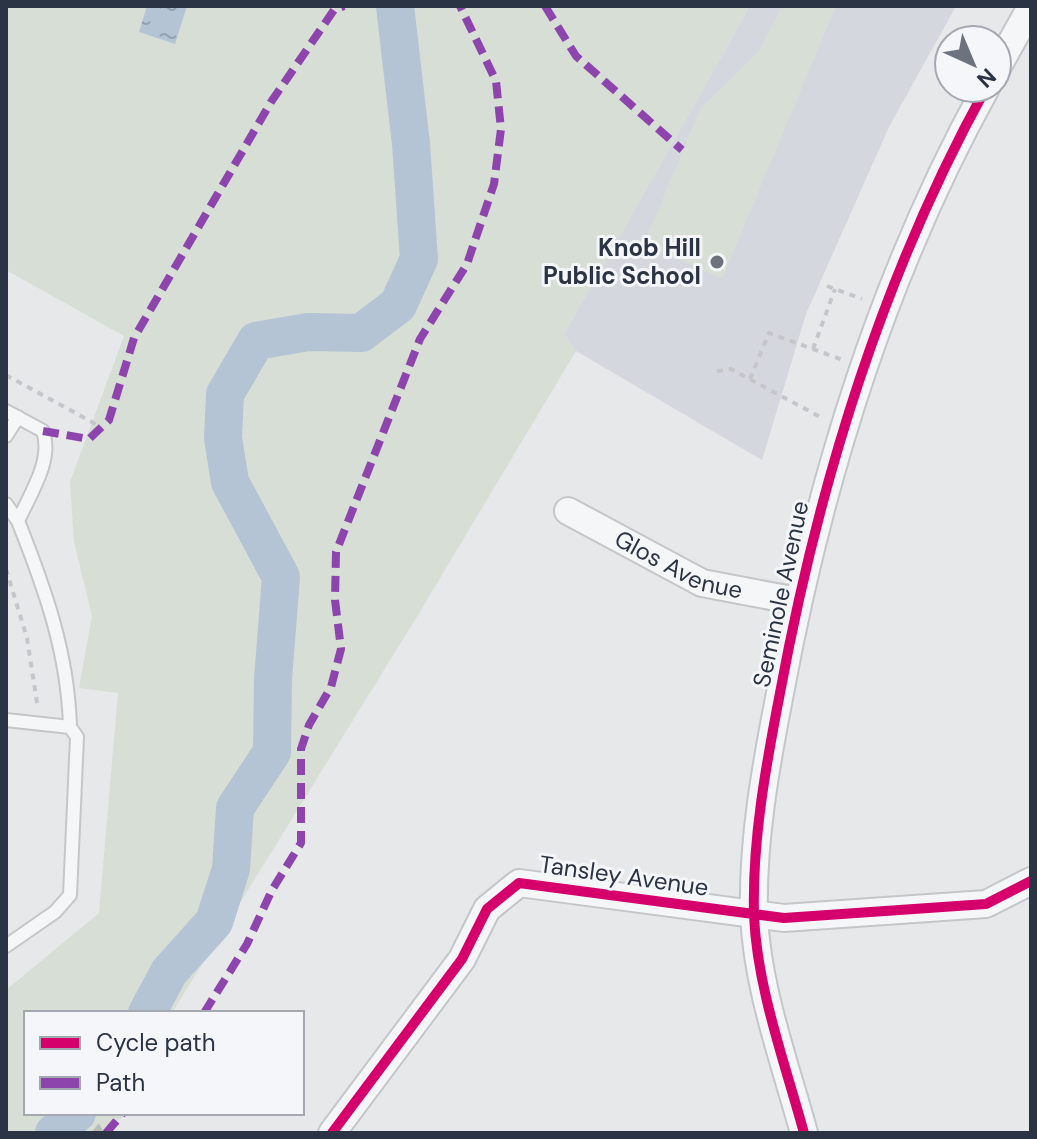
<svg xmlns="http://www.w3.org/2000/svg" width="1037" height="1139" font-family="'DM Sans',sans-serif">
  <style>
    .built { fill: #d4d7dd }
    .forest { fill: url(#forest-firs) }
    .green { fill: #d6ded6 }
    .water { fill: url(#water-ripples) }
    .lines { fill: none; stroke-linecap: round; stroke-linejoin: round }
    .river { stroke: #b4c4d5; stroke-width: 38 }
    .lane-casing { stroke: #c4c6c8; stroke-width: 16 }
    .street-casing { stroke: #c4c6c8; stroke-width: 30 }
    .path { stroke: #c5c6ca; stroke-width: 4; stroke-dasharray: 6 6; stroke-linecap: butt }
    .lane { stroke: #f5f6f7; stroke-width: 12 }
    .street { stroke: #f5f6f7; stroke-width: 26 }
    .quiet { stroke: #8e44ad; stroke-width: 8; stroke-dasharray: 16 8; stroke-linecap: butt }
    .cycleway-casing { stroke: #f4f6f9; stroke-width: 15 }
    .cycleway { stroke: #d6006c; stroke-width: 10 }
    .poi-dot { fill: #6c737f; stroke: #f4f6f9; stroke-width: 3 }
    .labels { text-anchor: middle; stroke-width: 6; stroke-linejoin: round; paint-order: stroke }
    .poi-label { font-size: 24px; font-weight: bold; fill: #2b3445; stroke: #f4f6f9; text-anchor: end }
    .street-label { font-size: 24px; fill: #2b3445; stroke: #f4f6f9 }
  </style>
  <defs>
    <pattern id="forest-firs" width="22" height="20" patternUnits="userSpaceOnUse" patternTransform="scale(2)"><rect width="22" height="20" fill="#d6ded6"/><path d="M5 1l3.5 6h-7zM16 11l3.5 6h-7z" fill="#b8bfb9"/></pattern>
    <pattern id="water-ripples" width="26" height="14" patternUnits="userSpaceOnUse" patternTransform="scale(2)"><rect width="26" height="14" fill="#b4c4d5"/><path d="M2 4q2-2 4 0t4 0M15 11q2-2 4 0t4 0" fill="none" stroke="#93a0af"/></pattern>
  </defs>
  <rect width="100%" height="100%" fill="#e6e8ea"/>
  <path class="built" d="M750 6H956L889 127 806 314 762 460 576 351 564 334Z"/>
  <path class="forest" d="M50 1113H129L99 1133H44Z"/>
  <path class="green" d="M6 6H750L564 334 576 351 418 615 172 1013H26V1113H107L91 1133H6V990L99 913 118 693 79 688 92 616 74 542 70 482 124 336 6 270Z
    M782 6H836L722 279 644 244 700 109 759 51Z"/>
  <path class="water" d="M147 6H187L175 44 139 32Z"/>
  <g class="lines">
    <path class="river" d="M147 1013 169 972 214 922 231 869 235 808 272 752 273 679 281 577 230 482 223 438 225 394 256 341 308 332 361 333 398 305 419 259 411 144 395 6
      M54 1133 77 1113"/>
    <g class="lane-casing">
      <path id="lane" d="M6 411 43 431C53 461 30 494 18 521 45 589 68 653 70 727
        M6 436 18 417
        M6 504 18 521
        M6 720 70 727 77 737 70 895 55 912 6 946"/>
    </g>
    <g class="street-casing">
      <g id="street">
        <path d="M997 68 1031 7"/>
        <path id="s1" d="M568 511 702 583 797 601"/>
        <path d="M332 1133 462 959 487 909 519 883 784 918 986 904 1031 881"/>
        <path d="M804 1133C785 1063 757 988 754 915 752 841 766 765 780 693 819 482 882 276 986 88"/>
      </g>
    </g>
    <path class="path" d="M827 286 862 299
      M813 349 835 289
      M717 371 731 369 824 419
      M6 375 101 427
      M750 379 769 333 843 360
      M6 569 27 638 38 709"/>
    <use href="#lane" class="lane"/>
    <use href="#street" class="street"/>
    <path class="quiet" d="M545 6 576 56 682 150
      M43 431 89 439 109 420 134 338 271 102 334 10 344 6
      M204 1013 247 944 272 890 301 843V749L309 725 331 687 341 649 335 600 336 552 420 339 467 264 494 184 501 129 496 81 460 6
      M106 1133 123 1113"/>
    <g class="cycleway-casing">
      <path id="cycleway" d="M332 1133 462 959 487 909 519 883 784 918 986 904 1031 881
        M804 1133C785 1063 757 988 754 915 752 841 766 765 780 693 819 482 882 276 986 88"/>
    </g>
    <use href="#cycleway" class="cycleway"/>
  </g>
  <circle class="poi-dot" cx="717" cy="262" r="8"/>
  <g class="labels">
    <g class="poi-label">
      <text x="701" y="256">Knob Hill<tspan x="701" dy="28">Public School</tspan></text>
    </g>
    <g class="street-label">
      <text dy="8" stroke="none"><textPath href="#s1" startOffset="124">Glos Avenue</textPath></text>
      <text transform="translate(781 594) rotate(-78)" y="8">Seminole Avenue</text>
      <text transform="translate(624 876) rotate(8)" y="8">Tansley Avenue</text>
    </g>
  </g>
  <rect width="1037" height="1139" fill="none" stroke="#2b3445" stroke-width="16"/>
  <rect x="24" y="1011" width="280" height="104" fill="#f4f6f9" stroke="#a4a8b1" stroke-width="2"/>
  <rect x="40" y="1037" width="40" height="12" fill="#d6006c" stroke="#a4a8b1" stroke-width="2"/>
  <text x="96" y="1051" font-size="24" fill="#2b3445">Cycle path</text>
  <rect x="40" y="1077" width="40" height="12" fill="#8e44ad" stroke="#a4a8b1" stroke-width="2"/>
  <text x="96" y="1091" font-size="24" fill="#2b3445">Path</text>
  <g transform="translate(973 64) rotate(136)"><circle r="38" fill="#f4f6f9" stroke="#a4a8b1" stroke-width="2"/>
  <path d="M0-6L14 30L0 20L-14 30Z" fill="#6c737f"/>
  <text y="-12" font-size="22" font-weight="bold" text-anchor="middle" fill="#2b3445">N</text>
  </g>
</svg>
